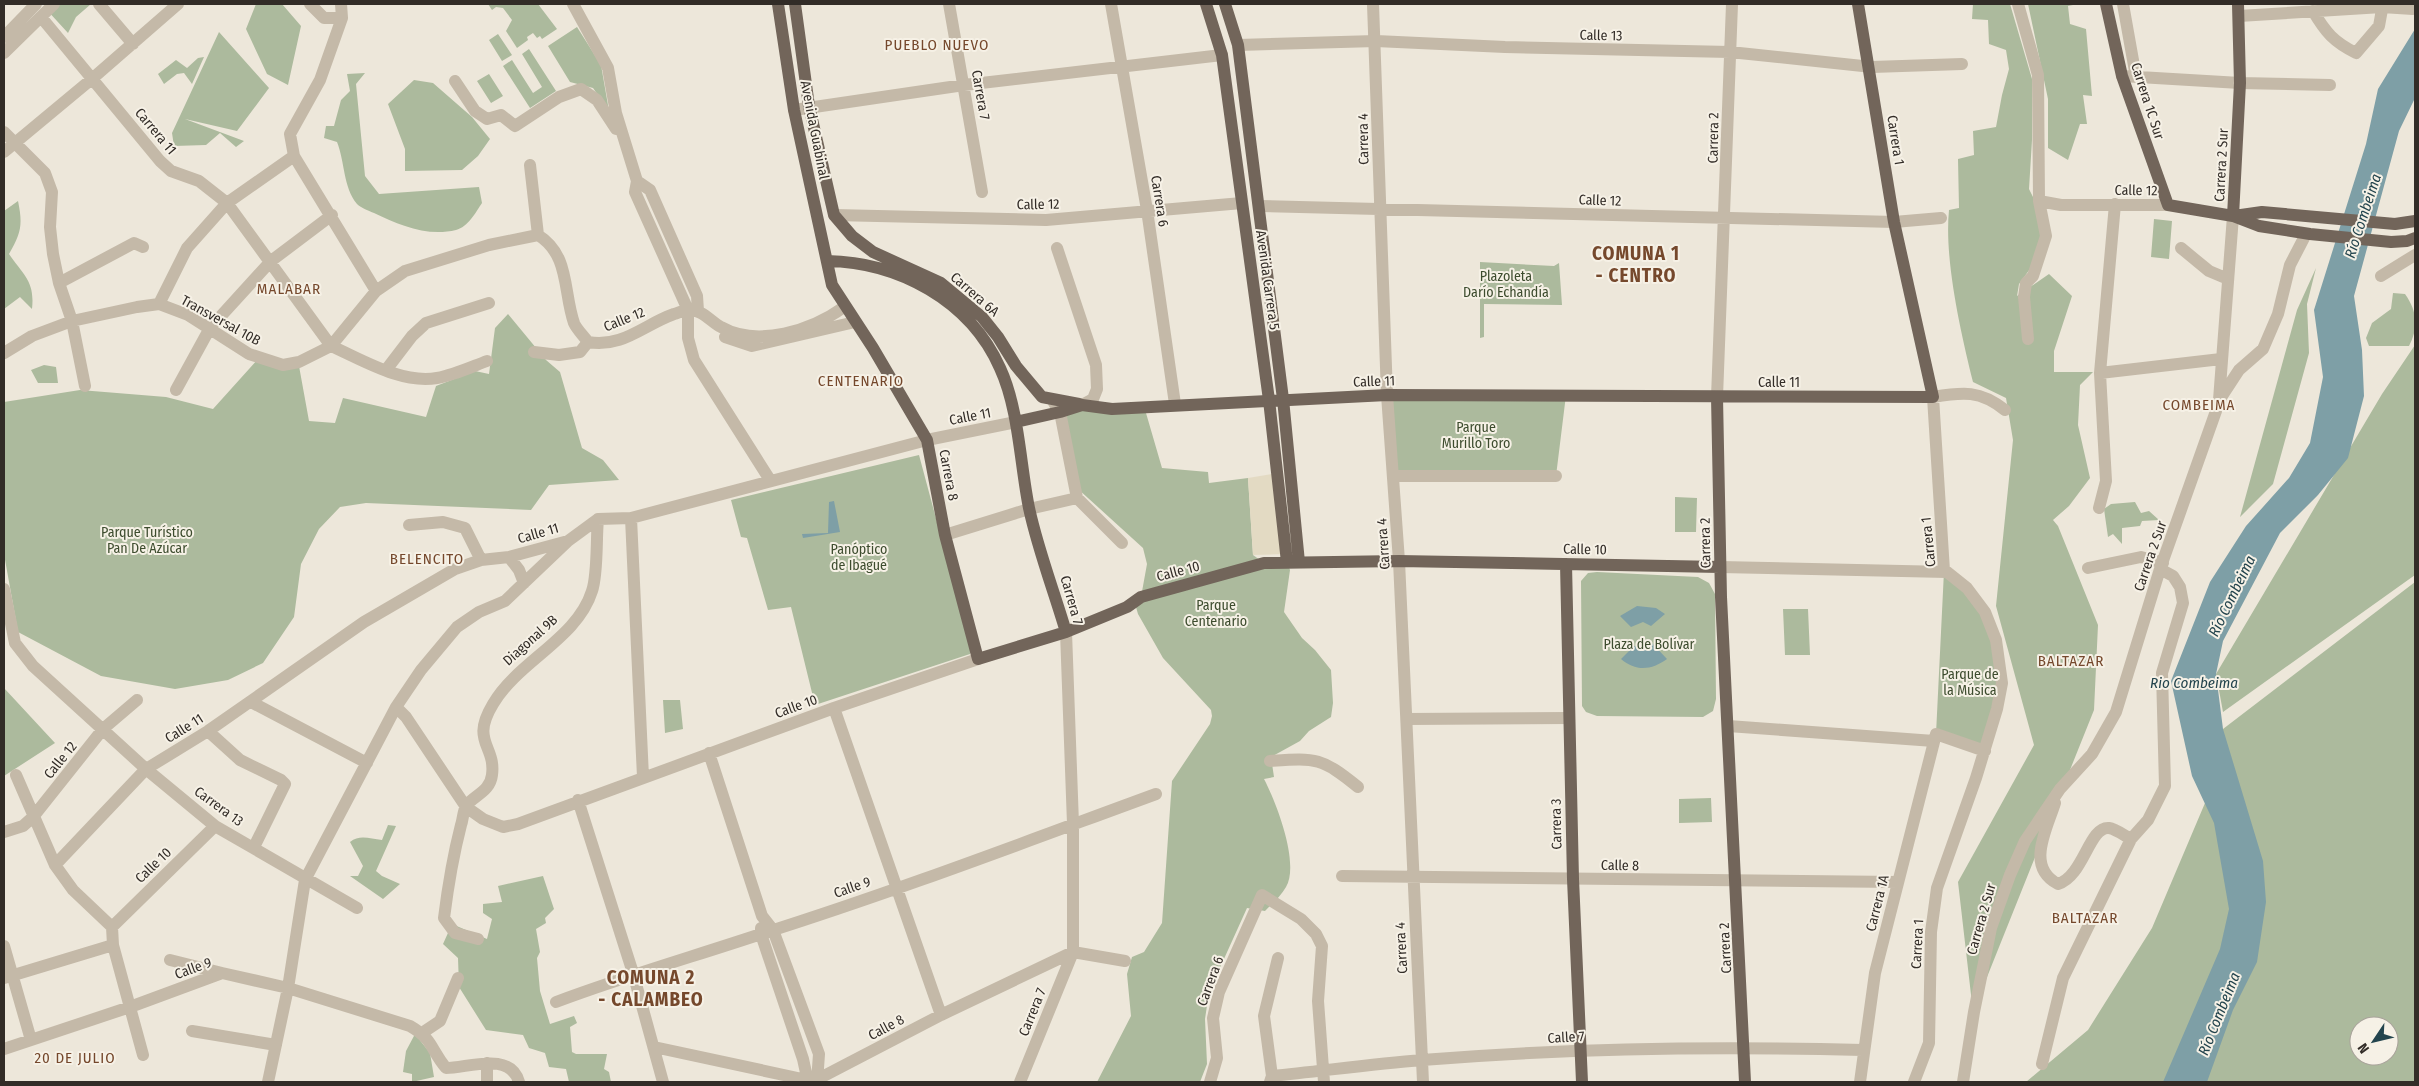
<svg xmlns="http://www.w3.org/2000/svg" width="2419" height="1086" font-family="'Fira Sans Condensed',sans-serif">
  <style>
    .green { fill: #acba9d; fill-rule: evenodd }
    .plaza { fill: #e3dac3 }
    .water { fill: #7e9fa6 }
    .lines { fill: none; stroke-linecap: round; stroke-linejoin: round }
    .minor { stroke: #c4b9a8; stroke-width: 12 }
    .major { stroke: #72655a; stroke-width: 12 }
    .labels { text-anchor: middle; stroke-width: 4; stroke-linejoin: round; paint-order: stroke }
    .street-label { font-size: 14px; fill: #322c27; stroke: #f6f1e6 }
    .park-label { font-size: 14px; fill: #3d4c2e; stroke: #f6f1e6 }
    .neighbourhood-label { font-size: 15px; letter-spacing: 1px; fill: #75482c; stroke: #f6f1e6 }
    .water-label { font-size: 15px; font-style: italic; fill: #23444d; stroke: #f6f1e6 }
    .district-label { font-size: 19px; font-weight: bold; letter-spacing: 1px; fill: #75482c; stroke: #f6f1e6 }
  </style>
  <rect width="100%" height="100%" fill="#ede7da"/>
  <path class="green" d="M52 4H91L76 17 68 33 46 9Z
    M256 4H282L301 26 288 85 267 74 246 29Z
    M488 4H538L557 29 542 39 540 36 537 38 533 33 527 37 528 40 517 48 506 31 512 20 503 8 496 7 492 10Z
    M1973 4H2010L2032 79V140L2029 189 2036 203 2042 235 2030 269 2019 284 2017 296 2049 274 2072 296 2054 351V372H2093L2080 385 2078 425 2090 478 2069 506 2053 520 2058 526 2098 625 2094 710 1973 1012 1958 882 2034 745 1996 606 2013 440 2006 398 1973 382C1961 333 1944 260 1949 210L1959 208 1958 159 1974 155 1973 131 1996 127 2002 95 2009 69 2006 50 1989 44 1988 20 1972 19Z
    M2028 4H2078L2068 6 2070 24 2086 29 2092 96 2083 95 2087 124H2080L2068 160 2048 148V99Z
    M577 27 601 65 609 111 593 88 570 82 548 46Z
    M219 32 269 88 237 131 185 119 244 141 236 147 220 133 206 145 174 146 172 133Z
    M498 34 512 55 502 61 489 40Z
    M529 49 556 91 530 108 503 66 512 60 533 93 542 87 522 54Z
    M204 57 192 84 184 73 177 74 164 84 158 74 176 60 187 68 198 58Z
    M365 73 356 84 365 176 379 194 479 187 482 203C476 212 468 227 456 230 427 237 399 225 374 213 369 211 361 208 357 204 343 187 345 162 337 142L324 138 326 126H334L341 100 350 91 347 74Z
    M489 74 503 96 491 103 477 81Z
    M414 80 433 83 472 117 490 139 478 156 462 170 405 171V149L388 104Z
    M18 201C23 225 21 233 9 254 24 276 35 281 32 309L20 297 4 309V211Z
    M2154 219 2172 221 2169 259 2151 257Z
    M1480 262 1554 266 1559 263 1562 305 1484 304V337L1480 338Z
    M2316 268 2307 304 2309 353 2273 484 2240 517 2297 310Z
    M2393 293 2405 294C2417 311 2419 327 2409 346H2369L2366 338 2372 323 2391 309Z
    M508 314 546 360 560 372 582 448 603 460 619 480 549 485 531 510 366 503 340 507 319 529 301 564 294 617 263 663 228 680 175 689 101 676 18 632 4 554V402L80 390 166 397 213 409 258 359 299 366 309 421 335 423 343 398 426 417 436 386 475 371 489 374 495 328Z
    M2415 345V575L2223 712 2216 674 2382 394Z
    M44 365 56 367 58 383H38L31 370Z
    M1387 395H1566L1556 476H1393Z
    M1112 409 1146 413 1162 468 1208 472 1209 483 1248 478 1253 555 1264 563 1287 562 1290 570 1284 612 1302 638 1315 650 1331 670 1333 703 1331 717 1309 731 1300 741 1271 757 1274 777 1264 779C1276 802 1300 863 1286 887 1281 896 1272 904 1265 911L1247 908 1209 992 1205 1019 1207 1064 1200 1082H1097L1131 1016 1127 974 1132 957 1144 952 1162 923 1172 781 1210 724 1212 716 1211 710 1163 658 1138 614 1136 607 1141 597 1147 564 1143 548 1077 488 1060 412Z
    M919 455 971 649 970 654 815 705 791 607 768 610 747 538 741 537 731 500Z
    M1675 497 1697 498 1696 532H1675Z
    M2135 502 2141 513 2149 511 2159 520 2142 521 2140 526 2122 528V544L2113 534 2108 537 2104 509 2111 504Z
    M1944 571 1976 598 2001 671 1985 751 1936 734Z
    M1597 572 1698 577 1709 583 1715 594 1716 699 1713 711 1703 717 1597 716 1586 712 1582 706 1581 581 1588 573Z
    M2415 582V1082H2026L2088 1030 2152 928 2205 803 2223 729ZM2359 1026H2389V1056H2359Z
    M1783 609H1808L1810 655H1785Z
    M4 688 55 743 4 776Z
    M663 700H680L683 729 665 733Z
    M1711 798 1712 822 1679 823V799Z
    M388 825 396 826 376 871 382 876 400 884 383 899 350 876H358L363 866 350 842C360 834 370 839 382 840Z
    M543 876 554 909 545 918 546 923 536 929 540 952 537 958 540 991 550 1024 574 1016 577 1023 570 1027 572 1052 576 1054H607L604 1069 609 1072 611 1082H569L566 1069 549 1067 545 1053 529 1048 523 1035 486 1030 459 987 458 958 443 944 452 924 487 939 492 919 483 913V904L502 902 498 886Z
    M415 1034 430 1053 434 1077 412 1082V1074L403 1072 406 1051Z"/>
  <path class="plaza" d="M1278 473 1284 554 1253 555 1248 478Z"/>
  <path class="water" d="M2415 29V98L2399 131 2354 296 2362 350 2364 396 2348 458 2318 495 2280 533 2223 641 2216 674 2223 729 2263 861 2266 902 2257 962 2233 1010 2207 1082H2163L2220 949 2229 909 2214 823 2192 776 2171 681 2210 582 2246 526 2289 478 2310 443 2323 377 2314 310 2366 144 2378 89Z
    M834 501 840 532 803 538 802 534 828 533 829 502Z
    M1637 606 1656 608 1665 614 1651 626 1643 622 1631 627 1620 616Z
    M1652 643 1667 659C1652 670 1636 672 1621 659L1634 646 1643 648Z"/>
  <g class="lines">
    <path class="minor" d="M99 4 133 44
      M310 4 324 18H342
      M341 4 342 18 320 80 290 134 294 156 376 291
      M573 4 608 68 616 113 637 181 635 192 688 310V338L694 360 770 480
      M949 4 982 192
      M1111 4 1147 210 1175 404
      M1373 4 1387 395 1399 561 1423 1082
      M2018 4 2038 75 2039 201 2046 236 2033 276 2026 283 2024 297 2028 339
      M2123 4 2136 77
      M2313 11C2326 33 2334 42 2356 53L2379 26 2383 4
      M2239 16 2382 7 2413 9
      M41 17 160 161 171 171 199 181 227 203 331 346
      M4 37 36 4
      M1238 45 1376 41 1505 47 1730 52 1872 67 1962 64
      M4 53 54 4
      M2122 76 2240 83 2330 85
      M455 81 475 111 487 119 501 115 515 126 559 97 581 89 597 100 616 129
      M794 110 964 85 1222 55
      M4 132 45 173 52 192 50 227 53 254 59 283 72 321 85 386
      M4 152 93 78 178 4
      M530 165 538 235
      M637 181 650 190 697 296 698 311
      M2039 201 2061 205H2168
      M1259 206 1894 222 1941 218
      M834 215 1046 220 1242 203
      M538 235C570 255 563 291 574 323 577 330 584 336 588 342
      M1057 248 1096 365 1097 389 1093 399 1082 405
      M2181 248 2209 271 2228 279
      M2381 276 2415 255
      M59 283 134 243 143 247
      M159 304 187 248 227 203 294 156
      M725 337 752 346 855 322
      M588 342C623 348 643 325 674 314 678 313 684 310 688 310 702 309 711 322 721 327 758 348 812 330 844 307
      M331 346C363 360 401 384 437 378 454 375 471 367 487 361
      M534 352 559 355 580 352 588 342
      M4 353 32 336 72 321 137 307 159 304 188 315 249 354 283 365 299 362 331 346 376 291 405 271 489 245 538 235
      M386 370 412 336 426 323 489 303
      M2100 373 2221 359
      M176 390 210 328 271 261 332 215
      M1717 397 1732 4
      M2220 399 2239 370 2263 349 2278 314 2290 265 2306 234
      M1054 403 1060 412 1077 498 1122 543
      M1393 476H1556
      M2099 508 2106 481 2100 373 2115 204
      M631 518 643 777
      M409 525 443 522 465 528 481 560
      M945 535 1029 509 1077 498
      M509 557 519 570 524 583
      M1720 567 1947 572 1967 588 1985 612 1996 640 2002 683 1997 709 1976 778 1937 888 1931 932 1929 1043 1914 1082
      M2088 568 2141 557 2163 563
      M1944 571 1933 397C1963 392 1980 390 2005 410
      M4 589 15 643 33 666 146 769 215 826 357 908
      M251 702 367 763
      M396 707 406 717 466 807 483 819 503 827 518 824 834 708 978 659
      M834 708 941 1015
      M1407 719 1569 718
      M1728 726 1934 741
      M208 731 240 760 281 780 285 784 254 847
      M709 753 762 916 773 930 819 1054 817 1082
      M1270 761C1316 758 1321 757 1358 787
      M16 775 55 865 73 890 112 927 113 945 143 1055
      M578 800 633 973 663 1082
      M2055 803C2047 829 2025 867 2058 884 2084 876 2089 826 2109 828 2116 829 2125 836 2131 839
      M4 832 23 826 33 817 103 729 137 700
      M55 865 146 769 208 731 364 622 455 569 481 560 509 557 568 541 598 519 631 518 927 440 1016 422
      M1342 876 1898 882
      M112 927 215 826
      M761 928V934L767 952 803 1059 808 1082
      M478 939 455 933 444 918C448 886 453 856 461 825 463 820 463 811 466 806 474 795 490 792 492 775 496 745 470 742 493 704 518 661 577 639 592 591 598 574 596 539 598 519
      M4 946 31 1040
      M170 960 222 973
      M4 978 113 945
      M556 1002C625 976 692 957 761 934 894 892 1025 842 1156 794
      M192 1031 276 1045
      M422 1033 440 1021 458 978
      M654 1047 807 1080 818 1079 941 1015 1073 952 1125 961
      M4 1049 130 1007 222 973 288 988 410 1026C434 1040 430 1049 446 1068 468 1068 510 1051 519 1082
      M487 1063V1082
      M2042 1064 2063 978 2131 839 2148 820 2165 786 2162 673 2183 603 2180 587 2173 576 2160 569
      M1272 1076C1322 1071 1372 1064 1422 1060 1569 1048 1716 1046 1863 1050
      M268 1082 288 988 305 880 396 707 421 670 457 627 479 612 505 601 567 542
      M1020 1082 1073 952V824L1066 632
      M1210 1082 1217 1058 1213 1018 1219 992 1262 895 1301 919 1316 934 1322 946 1318 1001 1324 1082
      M1270 1082 1272 1076 1264 1016 1278 958
      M1860 1082 1875 973 1936 734 1985 751
      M1963 1082 1974 1012 1991 928 2010 875 2025 841 2060 789 2092 754 2116 712 2160 569 2216 411 2219 400 2233 216"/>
    <path class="major" d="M778 4 794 110 832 285 873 348 927 440 945 535 978 659 1066 632 1127 607 1141 597 1264 563 1399 561 1720 567
      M795 4 809 106 834 215 852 236 873 252 941 283 982 317 998 337 1016 366 1042 397 1079 404
      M1206 4 1222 55 1269 400 1287 562
      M1225 4 1238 45 1283 399 1299 562
      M2106 4 2122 76 2168 205 2233 216 2259 226 2310 234 2391 242 2407 241 2415 238
      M2233 216 2240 83 2238 4
      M2234 216 2262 212 2395 224 2415 221
      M827 261C898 262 970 300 1000 368 1019 409 1020 464 1029 508 1038 550 1054 591 1066 632
      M1717 397 1721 597 1745 1082
      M1016 422 1060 412 1082 405 1112 409 1387 395 1933 397 1894 222 1858 4
      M1566 564 1573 879 1582 1082"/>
  </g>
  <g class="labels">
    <g class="street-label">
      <text transform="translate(1601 35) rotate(1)" y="5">Calle 13</text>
      <text transform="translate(981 95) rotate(80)" y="5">Carrera 7</text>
      <text transform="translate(2148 101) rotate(72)" y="5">Carrera 1C Sur</text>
      <text transform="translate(815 130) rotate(79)" y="5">Avenida Guabinal</text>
      <text transform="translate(156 131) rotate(50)" y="5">Carrera 11</text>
      <text transform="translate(1713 138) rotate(-89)" y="5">Carrera 2</text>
      <text transform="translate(1363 139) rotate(-91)" y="5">Carrera 4</text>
      <text transform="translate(1896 140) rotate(81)" y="5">Carrera 1</text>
      <text transform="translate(2221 165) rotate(-87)" y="5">Carrera 2 Sur</text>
      <text transform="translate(2136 190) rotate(1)" y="5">Calle 12</text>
      <text transform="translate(1600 200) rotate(2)" y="5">Calle 12</text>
      <text transform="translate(1160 201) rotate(81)" y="5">Carrera 6</text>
      <text transform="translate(1038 204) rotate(-1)" y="5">Calle 12</text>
      <text transform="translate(1268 280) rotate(82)" y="5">Avenida Carrera 5</text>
      <text transform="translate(975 294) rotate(41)" y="5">Carrera 6A</text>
      <text transform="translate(624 319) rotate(-22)" y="5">Calle 12</text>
      <text transform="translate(221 320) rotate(29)" y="5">Transversal 10B</text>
      <text transform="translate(1374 381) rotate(-2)" y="5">Calle 11</text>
      <text x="1779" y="387">Calle 11</text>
      <text transform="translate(970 416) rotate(-11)" y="5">Calle 11</text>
      <text transform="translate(949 475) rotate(79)" y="5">Carrera 8</text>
      <text transform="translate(538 533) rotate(-16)" y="5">Calle 11</text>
      <text transform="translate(1928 542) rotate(-96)" y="5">Carrera 1</text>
      <text transform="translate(1705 543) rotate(-91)" y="5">Carrera 2</text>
      <text transform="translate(1383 544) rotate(-94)" y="5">Carrera 4</text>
      <text transform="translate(1585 549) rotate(1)" y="5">Calle 10</text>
      <text transform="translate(2150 556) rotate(-71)" y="5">Carrera 2 Sur</text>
      <text transform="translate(1178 571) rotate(-15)" y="5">Calle 10</text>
      <text transform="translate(1072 600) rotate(74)" y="5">Carrera 7</text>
      <text transform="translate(530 640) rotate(-42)" y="5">Diagonal 9B</text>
      <text transform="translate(796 706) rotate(-20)" y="5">Calle 10</text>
      <text transform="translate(184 728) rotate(-32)" y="5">Calle 11</text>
      <text transform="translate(60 760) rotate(-51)" y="5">Calle 12</text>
      <text transform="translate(219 806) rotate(36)" y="5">Carrera 13</text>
      <text transform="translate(1556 824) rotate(-91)" y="5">Carrera 3</text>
      <text transform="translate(153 865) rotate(-44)" y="5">Calle 10</text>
      <text transform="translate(1620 865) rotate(1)" y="5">Calle 8</text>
      <text transform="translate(852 887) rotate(-19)" y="5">Calle 9</text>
      <text transform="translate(1877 903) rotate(-76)" y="5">Carrera 1A</text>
      <text transform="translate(1981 919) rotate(-74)" y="5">Carrera 2 Sur</text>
      <text transform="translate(1917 944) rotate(-87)" y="5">Carrera 1</text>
      <text transform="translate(1401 948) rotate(-93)" y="5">Carrera 4</text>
      <text transform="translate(1725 948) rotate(-93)" y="5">Carrera 2</text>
      <text transform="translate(193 968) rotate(-20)" y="5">Calle 9</text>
      <text transform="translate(1210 981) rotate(-70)" y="5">Carrera 6</text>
      <text transform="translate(1032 1012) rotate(-68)" y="5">Carrera 7</text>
      <text transform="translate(886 1027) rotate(-28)" y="5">Calle 8</text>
      <text transform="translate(1566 1037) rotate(-3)" y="5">Calle 7</text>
    </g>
    <g class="park-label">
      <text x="1506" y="281">Plazoleta<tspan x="1506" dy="16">Darío Echandía</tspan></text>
      <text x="1476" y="432">Parque<tspan x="1476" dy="16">Murillo Toro</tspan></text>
      <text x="147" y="537">Parque Turístico<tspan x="147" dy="16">Pan De Azúcar</tspan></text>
      <text x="859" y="554">Panóptico<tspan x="859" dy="16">de Ibagué</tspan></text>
      <text x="1216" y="610">Parque<tspan x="1216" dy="16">Centenario</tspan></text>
      <text x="1649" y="649">Plaza de Bolívar</text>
      <text x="1970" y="679">Parque de<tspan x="1970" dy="16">la Música</tspan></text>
    </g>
    <g class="neighbourhood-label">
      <text x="937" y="50">PUEBLO NUEVO</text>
      <text x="289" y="294">MALABAR</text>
      <text x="861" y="386">CENTENARIO</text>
      <text x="2199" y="410">COMBEIMA</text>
      <text x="427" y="564">BELENCITO</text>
      <text x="2071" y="666">BALTAZAR</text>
      <text x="2085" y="923">BALTAZAR</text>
      <text x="75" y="1063">20 DE JULIO</text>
    </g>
    <g class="water-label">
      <text transform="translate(2363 216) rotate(-72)" y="5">Río Combeima</text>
      <text transform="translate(2232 596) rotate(-64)" y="5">Río Combeima</text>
      <text x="2194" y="688">Rio Combeima</text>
      <text transform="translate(2219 1014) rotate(-68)" y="5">Río Combeima</text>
    </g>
    <g class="district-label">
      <text x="1636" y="260">COMUNA 1<tspan x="1636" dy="22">- CENTRO</tspan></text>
      <text x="651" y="984">COMUNA 2<tspan x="651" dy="22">- CALAMBEO</tspan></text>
    </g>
  </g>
  <rect width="2419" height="1086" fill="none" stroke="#322c27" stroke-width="10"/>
  <g transform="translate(2374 1041) rotate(235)"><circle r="24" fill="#f6f1e6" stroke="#a8a29a"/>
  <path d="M0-4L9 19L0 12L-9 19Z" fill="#23444d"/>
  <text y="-8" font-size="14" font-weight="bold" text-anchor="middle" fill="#322c27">N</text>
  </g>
</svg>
